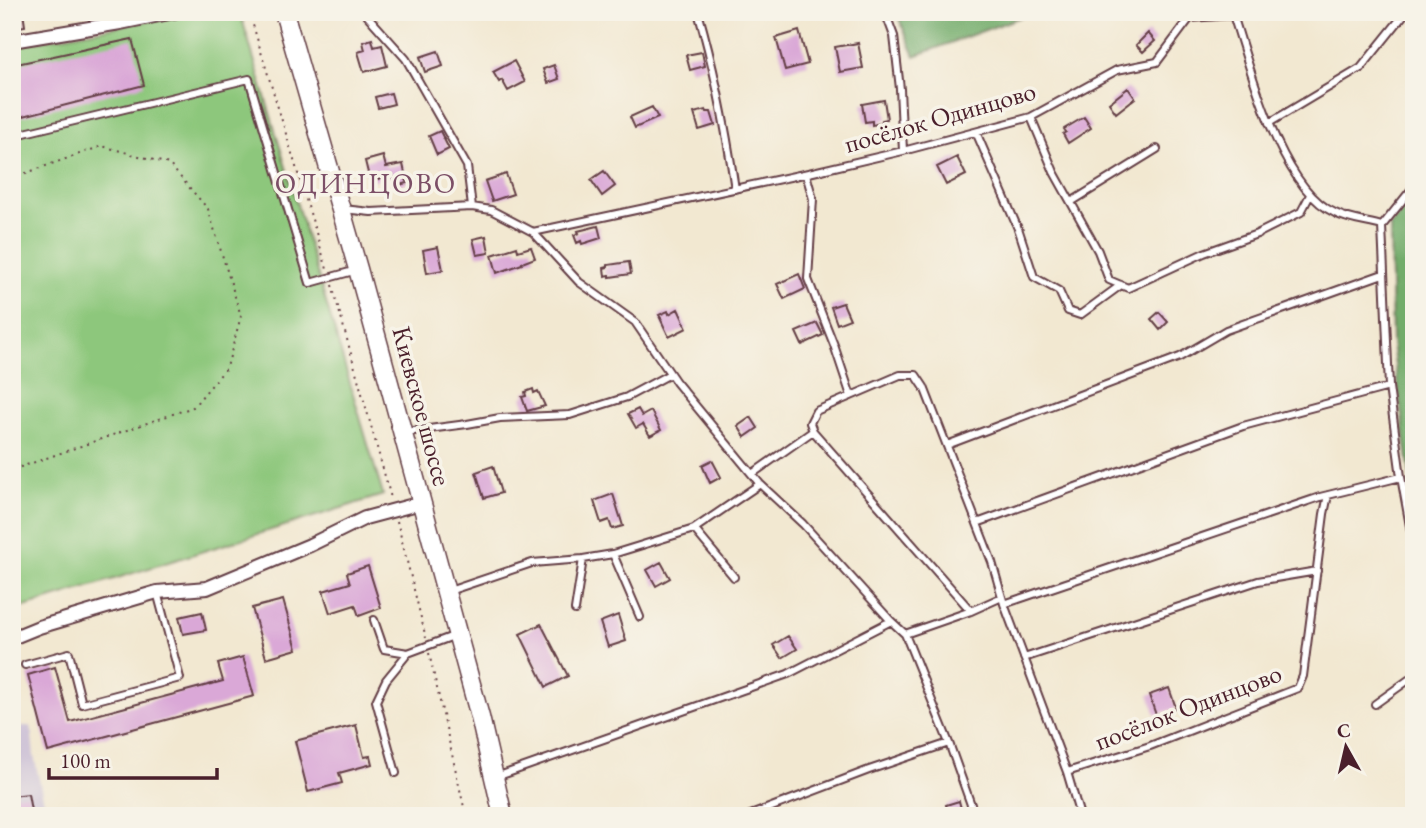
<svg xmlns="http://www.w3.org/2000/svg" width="1426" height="828" font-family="'EB Garamond',serif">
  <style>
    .industrial { fill: #cbbfd5 }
    .green { fill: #8dc77b; stroke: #6c7353; stroke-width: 2 }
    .forest { fill: #72ac6b; stroke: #5e664b; stroke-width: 2 }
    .building { fill: #daa8d7 }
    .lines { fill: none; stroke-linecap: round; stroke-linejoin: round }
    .service-casing { stroke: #633d44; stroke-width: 10 }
    .minor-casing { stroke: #633d44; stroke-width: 16 }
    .secondary-casing { stroke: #633d44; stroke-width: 21 }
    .path { stroke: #633d44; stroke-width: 2; stroke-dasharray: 2 5; stroke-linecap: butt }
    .service { stroke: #fff; stroke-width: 6 }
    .minor { stroke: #fff; stroke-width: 12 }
    .secondary { stroke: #fff; stroke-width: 18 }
    .labels { text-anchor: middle; stroke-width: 7; stroke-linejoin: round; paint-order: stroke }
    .street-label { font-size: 26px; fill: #4a1f2b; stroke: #f7f3e8 }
    .neighbourhood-label { font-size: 28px; letter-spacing: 2px; fill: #7c4f67; stroke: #f7f3e8 }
  </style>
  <rect width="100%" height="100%" fill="#f7f3e8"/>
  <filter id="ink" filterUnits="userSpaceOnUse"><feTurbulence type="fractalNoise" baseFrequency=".0143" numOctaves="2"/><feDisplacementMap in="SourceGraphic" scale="14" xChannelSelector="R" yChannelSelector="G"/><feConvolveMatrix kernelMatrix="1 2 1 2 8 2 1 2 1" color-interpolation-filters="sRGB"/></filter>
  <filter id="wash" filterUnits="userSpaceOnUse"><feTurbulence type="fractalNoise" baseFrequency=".00686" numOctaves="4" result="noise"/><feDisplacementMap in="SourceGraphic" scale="28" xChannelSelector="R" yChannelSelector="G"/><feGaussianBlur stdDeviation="1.57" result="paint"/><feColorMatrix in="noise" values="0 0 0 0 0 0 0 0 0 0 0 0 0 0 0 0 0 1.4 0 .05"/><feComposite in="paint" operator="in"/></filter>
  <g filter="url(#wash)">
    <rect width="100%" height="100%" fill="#f2e8d1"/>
    <path class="industrial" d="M12 726H31L34 756 47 816H12Z"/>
    <path class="green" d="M195 12H240L383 495 12 611V46Z"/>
    <path class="forest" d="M896 12H1034L915 56Z
      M1414 197V504L1392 344 1390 226Z"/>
    <g id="blocks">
      <path class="building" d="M12 12H23L25 26 12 28Z
        M799 31 808 64 785 70 776 38Z
        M1148 33 1155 41 1143 52 1136 45Z
        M132 39 144 85 12 119V65Z
        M372 39 374 47 382 45 387 66 364 72 358 52 365 50 363 42Z
        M858 43 863 68 840 72 835 47Z
        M438 51 443 66 425 72 420 57Z
        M702 52 705 66 690 70 686 55Z
        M514 61 525 82 508 91 502 80 499 82 493 72Z
        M554 65 559 79 548 83 543 69Z
        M1128 88 1135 98 1116 113 1109 103Z
        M391 93 394 104 378 108 375 97Z
        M884 100 887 119 882 120V123L872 125V121L865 122 862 104Z
        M652 107 658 118 635 128 630 117Z
        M706 110 707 112H711L715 125 699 130 694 113Z
        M1084 117 1091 128 1068 143 1063 134 1066 132 1064 129Z
        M440 131 449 149 437 155 429 136Z
        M383 156 386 167 403 164 407 183 395 186 393 175 370 181 365 161Z
        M957 157 966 175 946 185 937 167Z
        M604 171 615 186 602 196 591 180Z
        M506 174 513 194 492 201 485 181Z
        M598 226 601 238 582 244 581 241 577 243 574 235 579 233 578 231Z
        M486 236 489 253 477 255 473 239Z
        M438 247 443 270 427 273 423 250Z
        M517 247 518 251 531 247 535 258 522 263V264L497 273 492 255Z
        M629 262 631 274 610 277V275L605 276 604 268 608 267V265Z
        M799 274 805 289 784 299 777 284Z
        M843 303 850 319 837 324 831 307Z
        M678 309 687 328 669 337 660 318H661L659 315 668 311 669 314Z
        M1159 312 1168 322 1160 330 1151 319Z
        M817 323 823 335 802 345 796 332Z
        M533 389 534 393 538 391 545 406 527 411 522 397 526 396 525 392Z
        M638 409 642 416 651 411 661 430 650 436 643 424 636 428 628 414Z
        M751 417 758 428 745 437 738 426Z
        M712 460 721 477 710 483 702 465Z
        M493 466 501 493 484 498 476 472Z
        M613 494 623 526 612 529 609 520 601 523 594 501Z
        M661 562 670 578 656 586 647 570Z
        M368 566 381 608 359 616 355 605 330 613 323 591 350 583 347 573Z
        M283 600 297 649 266 658 252 608Z
        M202 612 206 630 183 634 179 617Z
        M618 615 626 641 608 647 600 622Z
        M541 624 568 676 546 687 520 634Z
        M788 636 797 649 782 658 773 645Z
        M243 657 254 696 48 752 28 675 55 667 70 722 223 681 218 664Z
        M1169 688 1176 708 1156 715 1149 695Z
        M356 725 364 757 370 756 372 764 339 773 342 783 308 792 295 741Z
        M28 794 32 816H12V796Z
        M959 801 963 816H949L946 805Z"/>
    </g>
  </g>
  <g filter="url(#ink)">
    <use href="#blocks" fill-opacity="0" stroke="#633d44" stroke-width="2"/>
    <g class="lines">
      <g class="service-casing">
        <path id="service" d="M364 12 406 59 467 166 472 207
          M698 12C715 70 726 129 735 189
          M885 12 894 36 900 89 903 151
          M1233 15 1246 12
          M1031 117 1054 172 1098 251 1109 280 1128 288 1204 253 1257 234 1301 212 1310 195
          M1269 123 1361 68 1406 12
          M976 132 1019 231 1034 277 1059 291 1068 311 1080 315 1121 285
          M12 136 249 79 310 283 357 270
          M806 174 813 199 808 279 834 345 851 396
          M1071 202 1157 149
          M343 209 371 212 472 207 491 210 533 232 813 172 903 151 1031 117 1117 70 1157 62 1190 18 1233 15C1251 70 1280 188 1335 213 1348 220 1368 222 1382 226L1389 387 1401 477 1320 497 1004 604 1002 597 971 611 905 634
          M1382 226 1414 186
          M533 232 579 282 635 322 676 382 760 484 803 524 891 621 905 634 949 743 975 816
          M406 432 467 424 500 418 570 415 627 397 670 374
          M947 445 1180 357 1226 330 1383 274
          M752 474 813 431
          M1401 477 1414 548
          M977 523 1243 426 1389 387
          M694 529 734 577
          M613 554 640 617
          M449 591 532 563 583 559 613 554 694 529 760 484
          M1004 604 1067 772
          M575 610 583 559
          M971 611 813 431 810 423 816 411 900 375H916L924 387 992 562 1002 597
          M374 620 384 649 408 653
          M1024 658 1258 581 1317 571
          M25 665 69 653 82 704 180 678 157 592
          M1375 704 1414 676
          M396 773 376 701 386 680 408 653 456 635
          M496 777 788 674 891 621
          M748 816 869 770 949 743
          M1080 816 1067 772 1150 746 1298 688 1303 676 1324 514 1328 495"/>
      </g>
      <g class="minor-casing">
        <path id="minor" d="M12 41 120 23 174 12
          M12 638 39 627 157 592 207 588 310 545 365 518 421 503"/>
      </g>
      <g class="secondary-casing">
        <path id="secondary" d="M284 12 358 269 480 717 503 816"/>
      </g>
      <path class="path" d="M249 12 327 269
        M12 178 102 146 169 164 208 209 241 316 227 367 193 407 12 470
        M332 285 391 498
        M397 521 426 638
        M429 653 466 816"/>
      <use href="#service" class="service"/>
      <use href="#minor" class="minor"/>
      <use href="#secondary" class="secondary"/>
    </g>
  </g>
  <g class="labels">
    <g class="street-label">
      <text transform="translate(940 117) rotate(-16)" y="9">посёлок Одинцово</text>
      <text transform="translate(422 406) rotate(75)" y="9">Киевское шоссе</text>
      <text transform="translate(1188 707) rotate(-21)" y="9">посёлок Одинцово</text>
    </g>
    <g class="neighbourhood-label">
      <text x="366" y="193">ОДИНЦОВО</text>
    </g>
  </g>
  <rect width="1426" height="828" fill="none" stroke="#f7f3e8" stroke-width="42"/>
  <g transform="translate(1346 747) rotate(352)" stroke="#f7f3e8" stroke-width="5" paint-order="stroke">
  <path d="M0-5L12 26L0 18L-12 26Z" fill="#4a1f2b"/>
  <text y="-10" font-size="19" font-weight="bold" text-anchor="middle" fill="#4a1f2b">С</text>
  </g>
  <path d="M49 768v10h168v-10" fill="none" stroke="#4a1f2b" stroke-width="3.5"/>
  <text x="60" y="768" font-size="21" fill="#4a1f2b" stroke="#f7f3e8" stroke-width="5" paint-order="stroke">100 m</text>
</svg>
